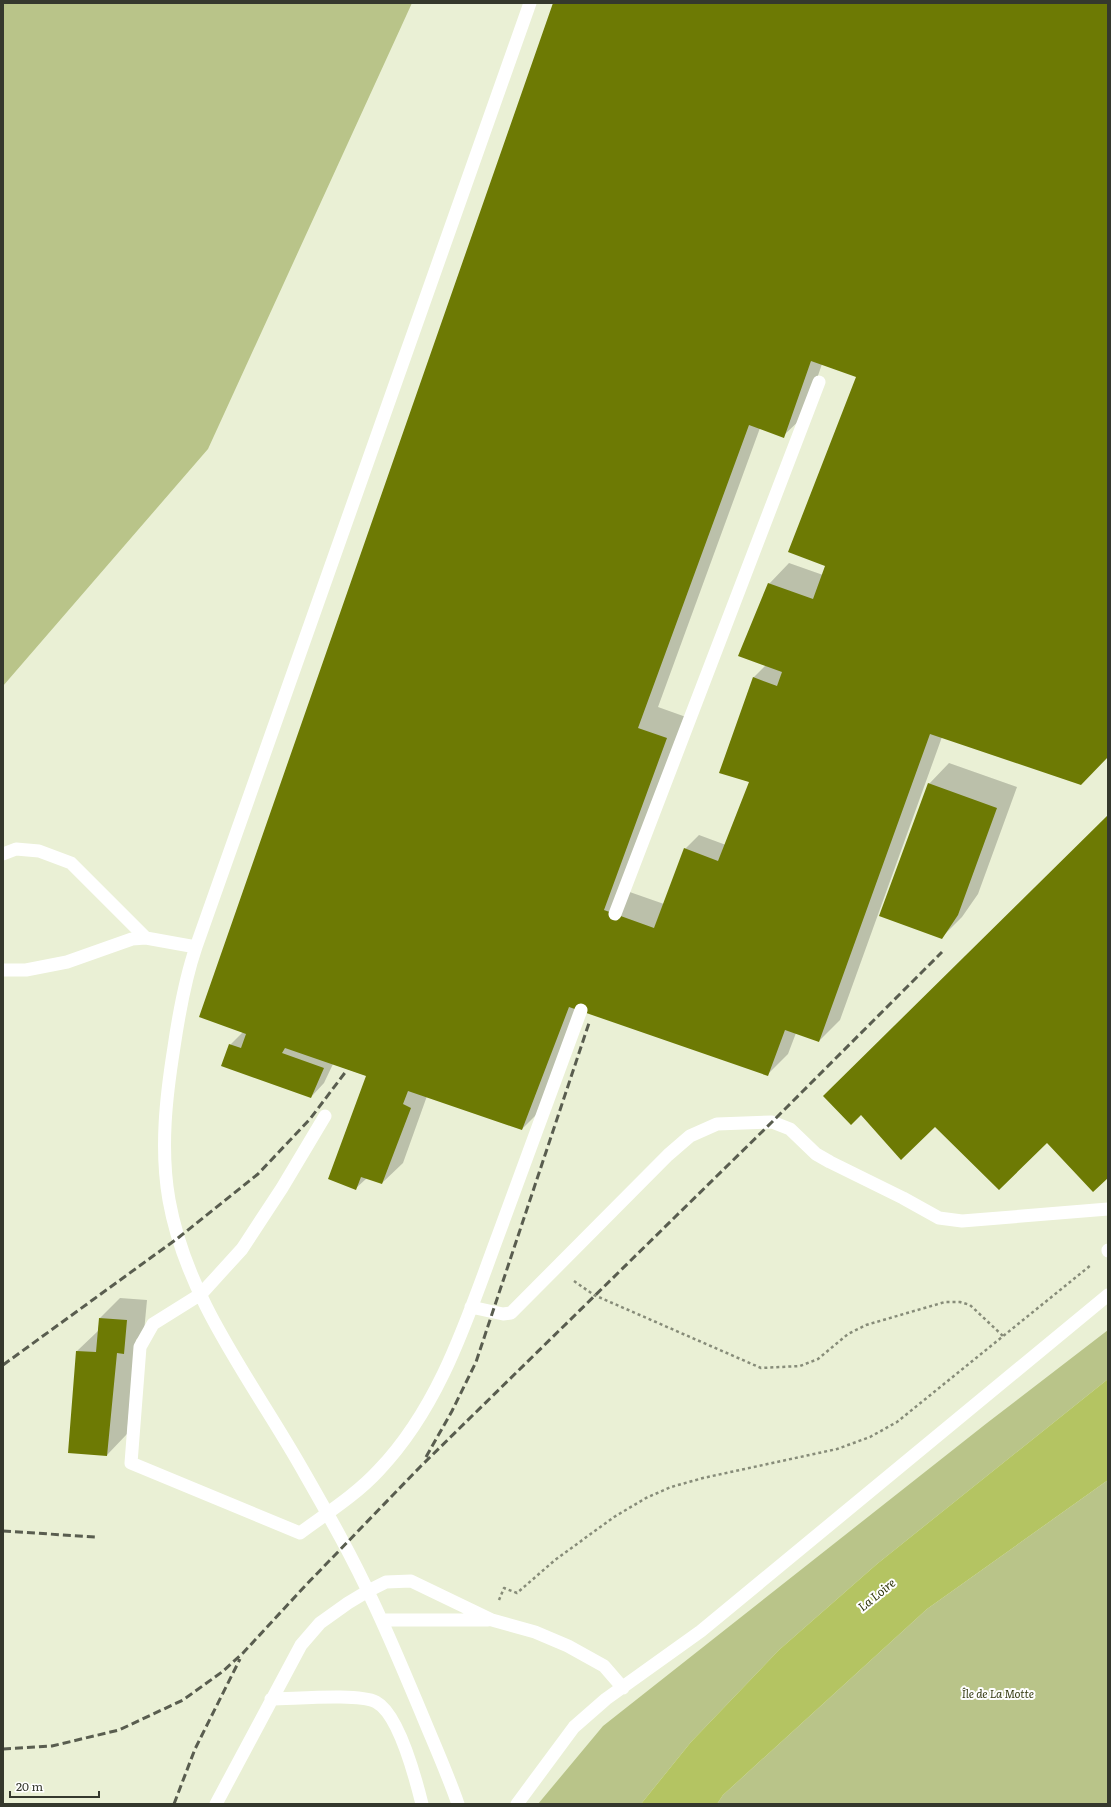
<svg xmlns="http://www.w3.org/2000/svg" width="1111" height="1807" font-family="Literata,serif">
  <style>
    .green { fill: #b9c489 }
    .water { fill: #b4c462 }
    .shadow { fill: #0003; fill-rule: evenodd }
    .building { fill: #6d7a04; fill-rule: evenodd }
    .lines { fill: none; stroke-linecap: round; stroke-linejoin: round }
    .path { stroke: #878c79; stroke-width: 2.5; stroke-dasharray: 3 3; stroke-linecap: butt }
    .service { stroke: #fff; stroke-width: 13 }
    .rail { stroke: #595d4f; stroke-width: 3; stroke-dasharray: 8 4; stroke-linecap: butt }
    .labels { text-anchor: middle; stroke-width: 4; stroke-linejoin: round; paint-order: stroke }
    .park-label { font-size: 11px; font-style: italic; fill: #353b12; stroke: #fff }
    .water-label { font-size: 12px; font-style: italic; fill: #2d3208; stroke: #fff }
  </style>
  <rect width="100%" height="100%" fill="#eaf0d5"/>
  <path class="green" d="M3 3H412L208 449 3 686Z
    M1108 1330V1379L877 1564 779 1650 691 1742 641 1804H538L603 1726 987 1423Z
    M1108 1480V1804H717L723 1795 927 1609Z"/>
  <path class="water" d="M1108 1379V1480L927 1609 723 1795 717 1804H641L691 1742 779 1650 877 1564Z"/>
  <path class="shadow" d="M554 3H1108V756L942 737 840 1020 819 1041 796 1033 788 1054 768 1074 580 1009 543 1108 522 1129 427 1096 403 1163 382 1183 367 1178 355 1189 367 1076 333 1064 324 1083 311 1097 230 1045 243 1032ZM822 364 858 377 827 566 823 575 789 563 769 584 766 665 754 677 720 772 750 782 726 845 699 835 685 849 664 904 624 890 686 717 658 707 760 428 783 436 804 416Z
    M949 763 1017 787 978 894 962 917 942 937 929 784Z
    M120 1298 147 1300 144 1332 136 1340 127 1434 107 1455 77 1351 98 1331 100 1318Z"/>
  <path class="building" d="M553 3H1108V757L1081 785 930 734 819 1042 785 1030 768 1076 569 1007 522 1130 408 1091 403 1104 411 1108 382 1184 361 1177 356 1190 328 1179 366 1076 285 1048 282 1053 324 1068 311 1098 221 1066 229 1044 241 1048 246 1034 199 1017ZM811 361 856 377 788 552 825 566 813 599 768 583 738 656 782 672 777 686 753 677 719 773 749 782 718 861 684 848 654 928 604 910 667 738 638 728 749 425 784 438Z
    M928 783 997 808 958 915 942 939 879 916Z
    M1108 815V1178L1093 1192 1047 1143 999 1190 935 1127 901 1160 861 1115 851 1125 823 1096Z
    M99 1318 127 1320 124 1354 117 1353 107 1456 68 1453 76 1351 96 1352Z"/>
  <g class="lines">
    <path class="path" d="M574 1281 594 1295 761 1368 800 1366 818 1359 848 1334 866 1325 945 1302H960L970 1305 1003 1336
      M499 1600 504 1588 517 1593 555 1560 614 1517 646 1498 671 1487 703 1478 837 1449 870 1437 897 1422 1091 1265"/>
    <path class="service" d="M3 854 16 849 39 851 71 863 146 938
      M615 914 819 382
      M3 970H26L67 962 132 939 146 938 196 947
      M325 1116 282 1188 242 1249 201 1294 153 1324 140 1347 131 1463 300 1533C327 1513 356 1495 379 1470 441 1405 468 1316 499 1233 526 1159 554 1085 581 1010
      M1108 1251V1250
      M471 1307 503 1314 511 1313 668 1155 690 1136 717 1124 772 1122 790 1129 816 1154 830 1162 903 1198 939 1218 962 1221 1108 1209
      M382 1620H488
      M271 1699C294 1699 358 1693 376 1702 399 1714 416 1780 422 1804
      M216 1804 301 1645 320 1623 348 1603 368 1591 386 1582 411 1581 492 1620 535 1632 568 1646 604 1666 623 1688
      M458 1804C448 1775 435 1746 423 1717 407 1679 391 1640 373 1602 353 1558 329 1516 305 1474 256 1386 187 1302 169 1200 160 1149 166 1097 174 1047 179 1013 185 979 196 947L530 3
      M517 1804 574 1727 606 1699 701 1631 1108 1295"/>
    <path class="rail" d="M3 1365 178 1238 258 1174 310 1119 347 1070
      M426 1457 452 1411 476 1362 589 1023
      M3 1531 95 1537
      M3 1749 52 1746 119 1730 183 1700 222 1672 243 1653 305 1586 420 1467 772 1122 942 952
      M174 1804 195 1749 240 1659"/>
  </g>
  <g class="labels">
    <g class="park-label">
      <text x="998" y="1698">Île de La Motte</text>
    </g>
    <g class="water-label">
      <text transform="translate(877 1595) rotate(-39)" y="4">La Loire</text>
    </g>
  </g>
  <rect width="1111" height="1807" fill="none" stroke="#35382d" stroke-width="8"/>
  <path d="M10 1791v6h89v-6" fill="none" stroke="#35382d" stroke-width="2"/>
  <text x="16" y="1791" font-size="12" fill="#35382d" stroke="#ffffff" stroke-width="3" paint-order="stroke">20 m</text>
</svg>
